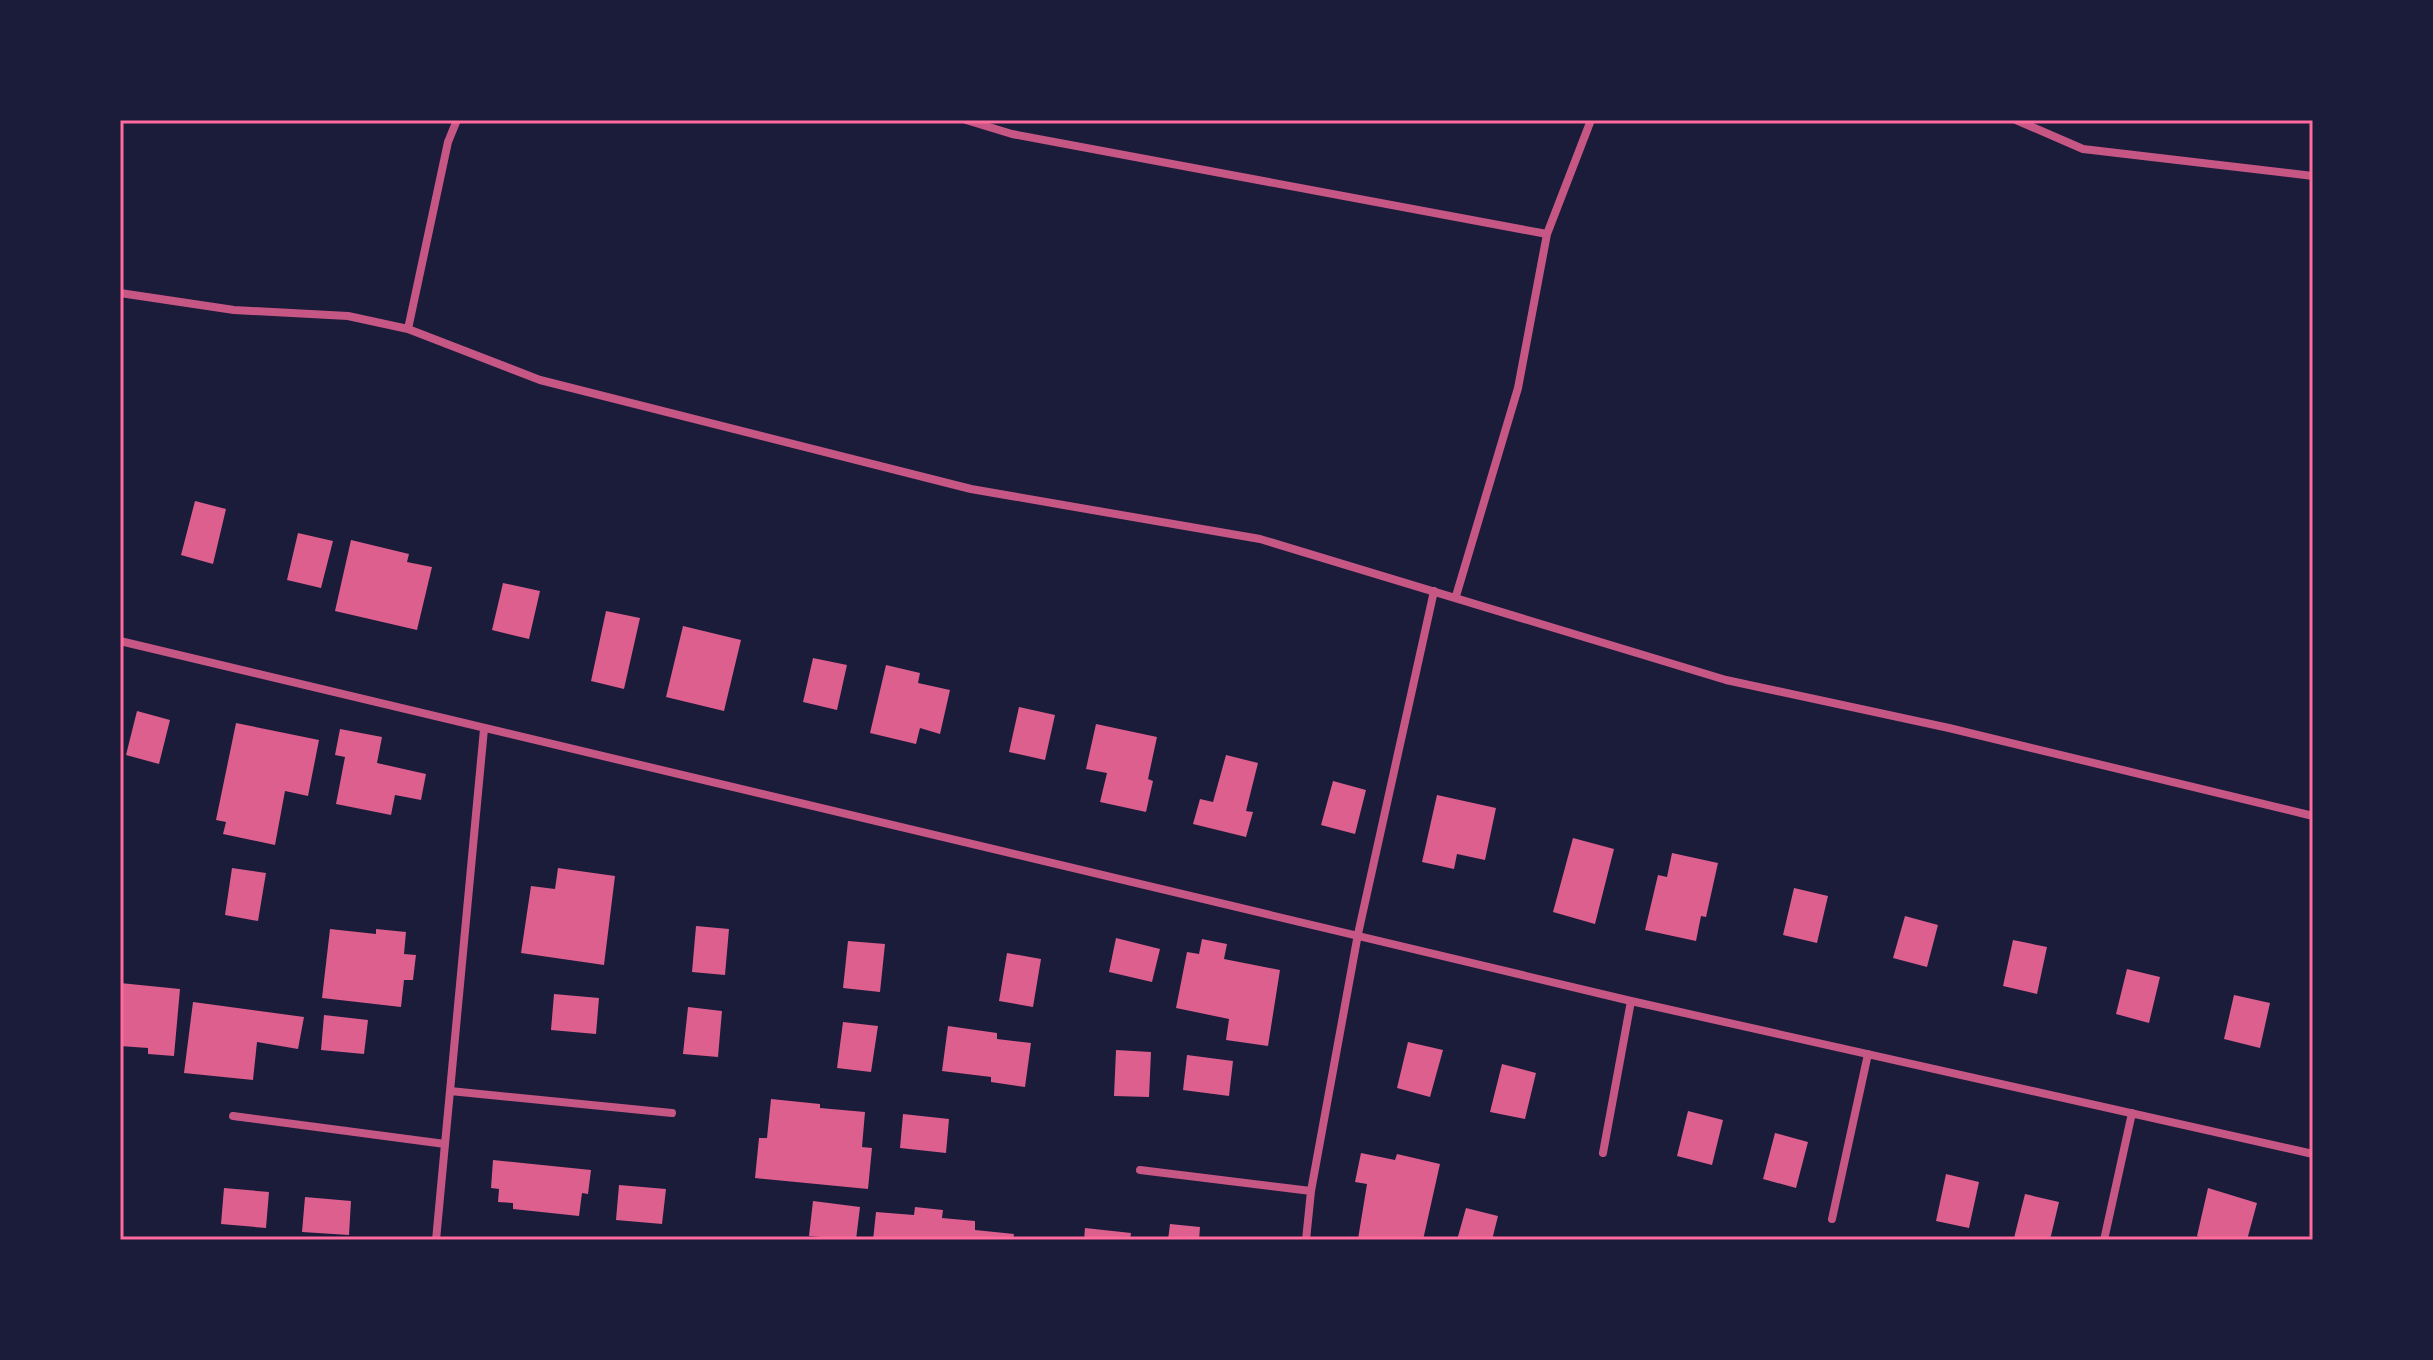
<svg xmlns="http://www.w3.org/2000/svg" width="2433" height="1360" font-family="'PT Sans',sans-serif">
  <style>
    .building { fill: #dd5f8e }
    .lines { fill: none; stroke-linecap: round; stroke-linejoin: round }
    .minor { stroke: #c65784; stroke-width: 8 }
    .neatline { fill: none; stroke: #ff6b9d; stroke-width: 3 }
  </style>
  <rect width="100%" height="100%" fill="#1b1b3a"/>
  <path class="building" d="M195 501 226 509 213 564 181 555Z
    M298 533 333 541 321 588 287 580Z
    M351 540 409 554 407 562 432 567 417 630 335 611Z
    M503 583 540 591 529 639 492 630Z
    M606 611 640 618 624 689 591 681Z
    M683 626 741 640 724 711 666 697Z
    M813 658 847 665 837 710 803 702Z
    M886 665 920 673 918 683 950 690 940 734 920 728 916 744 870 733Z
    M1019 707 1055 715 1045 760 1009 752Z
    M137 711 170 720 159 764 126 755Z
    M236 723 319 740 308 796 285 791 275 845 223 834 226 822 216 820Z
    M1096 724 1157 737 1148 779 1153 781 1146 812 1100 802 1107 773 1086 769Z
    M340 729 382 737 377 763 426 774 421 800 395 795 391 815 336 804 345 757 335 755Z
    M1226 755 1258 763 1246 811 1253 812 1246 837 1193 824 1200 799 1213 802Z
    M1333 781 1366 790 1355 834 1321 825Z
    M1437 795 1496 808 1485 860 1457 854 1454 869 1422 862Z
    M1573 838 1614 849 1595 924 1553 912Z
    M1672 853 1718 863 1706 917 1701 916 1696 941 1645 930 1658 875 1667 877Z
    M232 868 266 873 258 921 225 915Z
    M558 868 615 876 604 965 521 953 531 886 555 889Z
    M1794 888 1828 896 1817 943 1783 935Z
    M1905 916 1938 925 1927 967 1893 958Z
    M696 926 729 929 725 975 692 972Z
    M330 929 376 934V929L406 932 404 954 416 955 413 980H404L401 1007 322 998Z
    M1116 938 1160 949 1152 982 1109 972Z
    M1202 939 1227 944 1224 959 1280 970 1268 1046 1226 1040 1229 1019 1176 1008 1187 952 1199 954Z
    M2013 940 2047 947 2037 994 2003 986Z
    M848 941 885 944 880 992 843 988Z
    M1007 953 1041 959 1033 1007 999 1001Z
    M2127 969 2160 977 2149 1023 2116 1014Z
    M120 983 180 989 174 1056 148 1054V1048L120 1046Z
    M554 994 599 998 596 1034 551 1030Z
    M2234 995 2270 1003 2260 1048 2224 1039Z
    M193 1002 304 1017 298 1049 257 1042 253 1080 184 1073Z
    M688 1007 722 1011 718 1057 683 1054Z
    M324 1015 368 1020 364 1054 321 1050Z
    M843 1022 878 1026 871 1072 837 1068Z
    M948 1026 997 1033V1039L1031 1043 1025 1087 991 1082V1077L942 1071Z
    M1408 1042 1443 1050 1430 1097 1397 1088Z
    M1116 1050 1151 1052 1149 1097 1114 1096Z
    M1187 1055 1233 1061 1229 1096 1183 1090Z
    M1502 1064 1536 1073 1525 1119 1490 1112Z
    M771 1099 820 1104V1108L865 1112 862 1147 872 1148 868 1189 755 1178 759 1138H767Z
    M1688 1111 1723 1120 1712 1165 1677 1156Z
    M903 1114 949 1119 946 1153 900 1148Z
    M1775 1133 1808 1142 1796 1188 1763 1179Z
    M1361 1153 1395 1160 1397 1154 1440 1164 1423 1240 1358 1239 1367 1184 1355 1182Z
    M493 1160 591 1170 588 1194 582 1193 579 1216 513 1209V1203L498 1202 499 1189 491 1188Z
    M1946 1174 1979 1182 1969 1228 1936 1221Z
    M619 1185 666 1189 662 1224 616 1220Z
    M224 1188 269 1192 266 1228 221 1224Z
    M2208 1188 2257 1203 2247 1240H2206L2197 1236Z
    M2025 1194 2059 1202 2050 1240 2014 1238Z
    M305 1197 351 1201 349 1235 302 1232Z
    M813 1201 860 1207 856 1240 809 1236Z
    M915 1207 943 1210 942 1218 975 1221V1230L1014 1234 1013 1240H873L876 1212 914 1215Z
    M1466 1208 1498 1216 1492 1240H1457Z
    M1170 1224 1200 1227 1199 1240H1168Z
    M1085 1228 1131 1233 1130 1240H1084Z"/>
  <g class="lines">
    <path class="minor" d="M457 120 448 142 408 329 540 380 971 489 1260 539 1726 680 1949 728 2313 816
      M966 120 1012 134 1547 234
      M2016 120 2083 149 2313 176
      M120 293 234 310 348 316 408 329
      M1456 596 1518 388 1547 234 1591 120
      M120 641 1631 1001 2313 1154
      M450 1091 672 1113
      M233 1116 445 1144
      M1603 1153 1631 1001
      M1140 1170 1311 1191
      M1832 1219 1868 1054
      M436 1240 484 729
      M1306 1240 1311 1191 1358 934 1434 591
      M2104 1240 2132 1113"/>
  </g>
  <rect width="2433" height="1360" fill="none" stroke="#1b1b3a" stroke-width="244"/>
  <rect x="122" y="122" width="2189" height="1116" class="neatline"/>
</svg>
